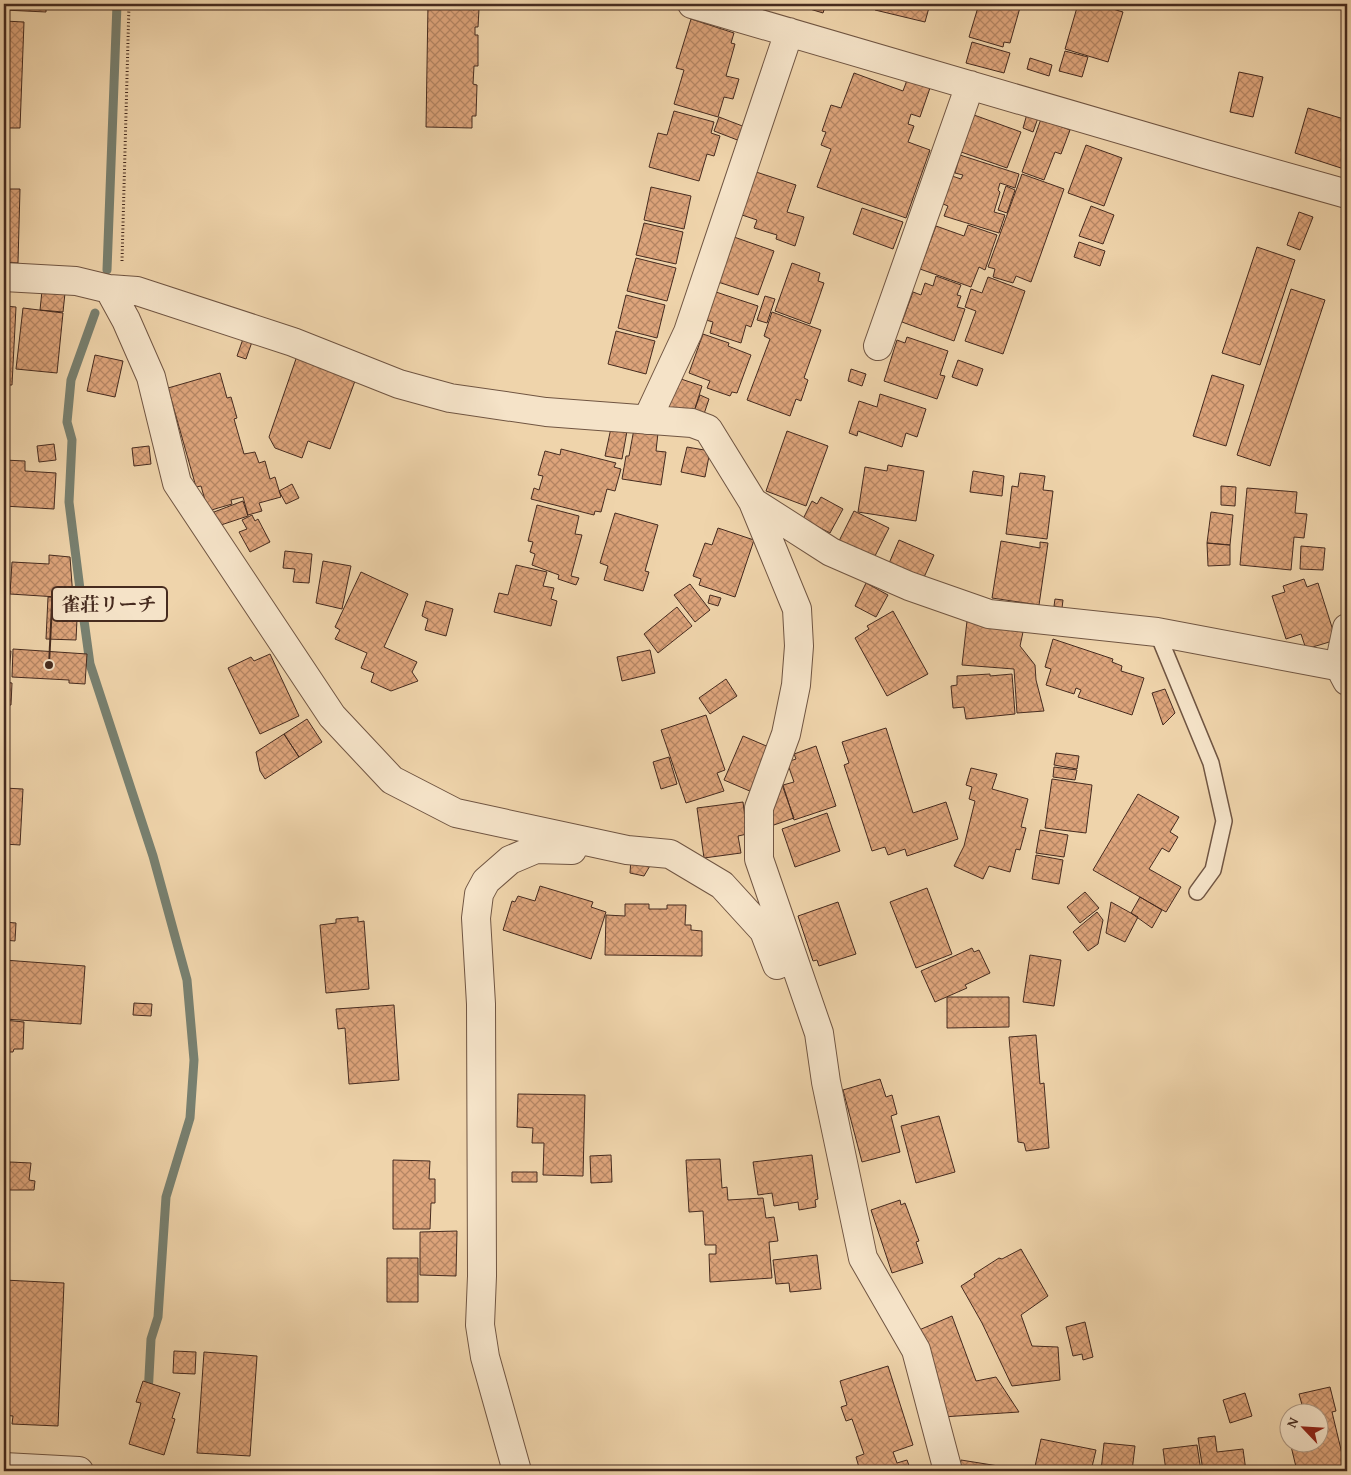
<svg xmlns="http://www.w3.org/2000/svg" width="1351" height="1475" font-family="'Gentium Book Plus','Noto Serif JP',serif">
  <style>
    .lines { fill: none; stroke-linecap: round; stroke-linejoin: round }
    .stream { stroke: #788070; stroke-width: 9 }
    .building { fill: url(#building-cross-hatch); stroke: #462b1f }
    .lane-casing { stroke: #705542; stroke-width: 18 }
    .street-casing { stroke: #705542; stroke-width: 30 }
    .path { stroke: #462b1f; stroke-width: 3; stroke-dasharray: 1 2.5; stroke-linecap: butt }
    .lane { stroke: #f5e3c8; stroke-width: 15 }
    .street { stroke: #f5e3c8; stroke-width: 28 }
    .leader { fill: none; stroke: #462b1f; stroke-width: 2 }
    .callout-dot { fill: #462b1f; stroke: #f5e3c8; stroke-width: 2 }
    .callout { fill: #f5e3c8; stroke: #462b1f; stroke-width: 2 }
    .callout-label { font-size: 19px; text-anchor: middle; font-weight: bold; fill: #462b1f }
  </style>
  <defs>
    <pattern id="building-cross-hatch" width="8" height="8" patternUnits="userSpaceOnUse" patternTransform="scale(1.25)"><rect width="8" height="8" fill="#dda47b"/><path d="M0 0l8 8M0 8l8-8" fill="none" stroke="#b58664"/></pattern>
  </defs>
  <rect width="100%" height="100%" fill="#efd4ab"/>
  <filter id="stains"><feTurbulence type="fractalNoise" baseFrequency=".004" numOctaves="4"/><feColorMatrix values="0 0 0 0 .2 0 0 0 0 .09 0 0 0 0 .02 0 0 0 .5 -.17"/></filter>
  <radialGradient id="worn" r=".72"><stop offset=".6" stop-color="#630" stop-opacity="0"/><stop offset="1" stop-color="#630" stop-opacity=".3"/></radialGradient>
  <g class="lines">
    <path class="stream" d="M107 270 117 4
      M95 313 71 380 67 422 72 440 69 502 83 613 90 664 153 856 187 980 194 1060 190 1118 166 1197 158 1317 151 1339 148 1395"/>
  </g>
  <path class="building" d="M4 4H46V12L4 10Z
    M428 4H473V10L479 9 478 27H475V35H478V66H474L473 84 477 85 476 116H472V128L426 127Z
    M801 4H826L823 13 800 6Z
    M876 4H930L925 22 875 10Z
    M979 4H1021L1010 43 1004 42 1003 47 969 37Z
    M1078 4H1096L1123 12 1108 62 1065 49Z
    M691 19 734 33 731 43 735 44 726 76 739 79 733 99 724 97 718 117 674 104 684 70 676 68Z
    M4 21 24 22 20 128H4Z
    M972 42 1010 53 1004 73 966 63Z
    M1065 51 1088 57 1082 77 1059 71Z
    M1030 58 1052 65 1049 76 1027 69Z
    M1239 72 1263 77 1253 117 1230 112Z
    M854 73 903 91 907 80 930 88 920 117 911 114 908 124 914 126 908 142 930 150 906 218 817 187 831 149 821 145 826 132 822 131 831 105 841 108Z
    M1308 108 1347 120V170L1295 153Z
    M674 111 714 122 711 133 720 136 714 156 707 154 699 181 649 167 658 133 667 135Z
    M1027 114 1038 118 1033 132 1023 128Z
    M974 115 1021 132 1007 168 961 152Z
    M719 117 745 127 740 141 714 131Z
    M1041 119 1070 130 1061 154 1055 152 1044 180 1022 172Z
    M1086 145 1122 158 1104 206 1068 193Z
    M960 155 1019 174 1015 188 1000 183 998 190 1000 192 994 212 1005 215 999 233 944 216 948 206 943 204 952 176 961 179 963 175 955 173Z
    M753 171 796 185 787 212 804 217 795 246 776 239 777 235 754 228 757 220 739 214Z
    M1022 174 1064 189 1031 282 1016 276 1013 283 993 277 995 269 988 267Z
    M1006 186 1015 190 1007 213 998 210Z
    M651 187 691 196 684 229 644 220Z
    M4 189H20L18 263 4 262Z
    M1091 206 1114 215 1103 244 1079 236Z
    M862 208 903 222 893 249 853 234Z
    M1299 212 1313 217 1300 250 1287 245Z
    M644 223 683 232 676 264 636 255Z
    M968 225 997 235 985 270 979 267 971 287 920 269 936 226 964 236Z
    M734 237 774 251 758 295 718 282Z
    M1079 242 1105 251 1100 266 1074 257Z
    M1257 247 1295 260 1260 365 1222 353Z
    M636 258 676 268 667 301 627 291Z
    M792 263 820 273 818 281 824 283 810 324 775 311Z
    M936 276 961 285 957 295 961 296 957 307 965 309 954 341 902 322 913 292 921 295 925 283 933 286Z
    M988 277 1025 291 1003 354 965 341 976 311 965 307 971 289 982 293Z
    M1291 289 1325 300 1270 466 1237 455Z
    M42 291 65 293 63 312 40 310Z
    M716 292 758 306 751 327 746 325 741 343 710 333 713 322 706 320Z
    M626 295 665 305 657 338 618 328Z
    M765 296 775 299 767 323 757 320Z
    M4 306 16 307 12 385H4Z
    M23 308 63 313 57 373 16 369Z
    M772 312 821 330 804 378 808 380 801 401 796 399 790 416 747 400 770 339 764 336Z
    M616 331 655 341 646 374 608 364Z
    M703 334 729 343 728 346 751 355 737 393 732 392 730 396 707 388 710 381 689 373Z
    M244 336 253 339 246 359 237 356Z
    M907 337 948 351 940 375 945 376 937 399 884 381 897 340 905 343Z
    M95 355 123 361 115 397 87 391Z
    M297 356 355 381 330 449 308 441 302 458 275 448 269 437Z
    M958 360 983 369 977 386 952 377Z
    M851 369 866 374 862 386 848 381Z
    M220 373 227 398 231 397 237 418 234 419 244 454 255 452 259 463 265 461 270 479 275 477 281 497 259 503 262 511 248 515 243 497 231 500 232 504 208 511 201 486 196 487 168 388Z
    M1212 375 1244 385 1226 446 1193 436Z
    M675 377 702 386 693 415 666 406Z
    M880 394 926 409 917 437 906 433 902 447 858 431 857 436 849 433 859 401 877 407Z
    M700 395 709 399 703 417 693 414Z
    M611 428 627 431 622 459 605 456Z
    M634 429 658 433 656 451 666 452 661 485 622 479 626 456H629Z
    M787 431 828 446 806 506 766 491Z
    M54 444 56 460 39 462 37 446Z
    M149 446 151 464 134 466 132 448Z
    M687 447 710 451 705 477 681 472Z
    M561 449 616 463 614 467 621 469 615 491 607 489 601 512 595 511 594 515 531 499 534 488 539 490 543 476 538 475 545 451 560 455Z
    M4 460 25 461V471L56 473 54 509 4 506Z
    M888 465 924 471 916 521 858 512 865 467 887 471Z
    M973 471 1004 476 1002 496 970 492Z
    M1020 473 1045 476 1043 490 1053 491 1047 539 1006 534 1012 486 1018 487Z
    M292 484 299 498 286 504 279 491Z
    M1221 486 1236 487 1235 506 1221 505Z
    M1247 488 1297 492 1295 513 1307 514 1304 538 1294 537 1291 570 1240 565Z
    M821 497 843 509 830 533 803 519 812 501 817 504Z
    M243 501 248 516 218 526 214 512Z
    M537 505 579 516 575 534 582 535 571 576 579 578 576 585 558 579 559 575 532 565 535 554 530 552 533 542 528 541Z
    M854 511 889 528 874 558 839 541Z
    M1211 512 1233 515 1230 545 1207 543Z
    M615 513 658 525 645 571 649 572 643 591 604 580 608 566 600 563Z
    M252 515 255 521 258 519 270 542 250 552 239 532 247 529 242 520Z
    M718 528 754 540 735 597 699 585 701 579 693 576 705 543 712 545Z
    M899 540 934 555 921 584 887 568Z
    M1001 541 1040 548V542L1048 543 1039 605 992 598Z
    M1207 543 1230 545V565L1208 566Z
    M1301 546 1325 548 1323 570 1300 569Z
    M285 551 312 554 309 583 293 582 295 569 283 568Z
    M49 555 70 557 73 598 10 594 12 562 49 564Z
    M323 561 351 566 342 609 316 603Z
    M516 565 547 572 543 586 554 588 551 599 557 601 551 626 494 612 499 593 508 595Z
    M361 572 408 594 384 647 417 662 412 672 418 681 391 691 371 682 374 673 361 668 367 653 335 639 340 630 335 627Z
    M1304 579 1307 587 1318 583 1336 640 1306 649 1301 634 1286 639 1272 596 1285 592 1283 586Z
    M866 583 888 595 876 617 855 606Z
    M690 584 710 610 695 622 674 595Z
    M710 595 721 598 718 606 708 603Z
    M48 597 78 599 76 640 46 639Z
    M1055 599 1063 600 1062 608 1054 606Z
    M426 601 453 609 446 636 425 630 428 619 422 616Z
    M677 607 692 626 658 653 644 634Z
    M893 611 928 674 887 696 855 638 869 629 867 626Z
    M967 621 1023 632 1020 646 1035 665 1036 680 1044 711 1017 713 1014 669 962 665Z
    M4 631V651H11L9 672H4Z
    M1053 639 1113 659 1112 662 1122 666 1121 671 1144 678 1132 715 1078 697 1081 690 1076 688 1074 694 1046 685 1051 669 1045 667Z
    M13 649 87 654 85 684 69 683V680L12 677Z
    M650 650 655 673 622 681 617 657Z
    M270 654 299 716 260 734 228 668 251 657 254 661Z
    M990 674V676L1012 674 1015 714 966 719 964 707 953 708 951 686 957 685V676Z
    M726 679 737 696 710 714 699 698Z
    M4 682 12 683 11 705H4Z
    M1165 689 1175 713 1163 725 1152 693Z
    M706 715 725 770 717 773 724 791 686 803 661 730Z
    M307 719 322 742 299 757 284 734Z
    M886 728 913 813 946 802 958 839 907 856 905 849 888 855 885 847 872 851 844 765 849 763 842 742Z
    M284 734 299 757 265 779 260 771 256 752Z
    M743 736 771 748 752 792 724 780Z
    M816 746 836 806 794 820 783 785 794 782 787 762 796 759 794 754Z
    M1056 753 1079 756 1077 769 1054 765Z
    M669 757 677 784 661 789 653 762Z
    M1054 767 1077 770 1075 780 1053 777Z
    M971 768 997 774 992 789 1028 799 1021 827 1026 828 1020 850 1016 849 1010 872 989 866 983 879 954 866 964 846 975 801 969 799 972 787 966 785Z
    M1052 779 1092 785 1086 833 1045 828Z
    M781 782 794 818 771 826 766 810Z
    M4 788 23 789 20 845 4 844Z
    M1138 794 1179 817 1170 832 1178 837 1169 852 1162 848 1149 869 1181 887 1166 912 1093 870Z
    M743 802 747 834 738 836 741 853 704 858 697 808Z
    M827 813 840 851 795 867 782 829Z
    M1040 830 1068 835 1064 857 1036 853Z
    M1036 855 1063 860 1059 884 1032 879Z
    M631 859 651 864 644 876 630 873Z
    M540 886 593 902 591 907 606 912 591 959 503 930 512 901 515 902 518 896 535 901Z
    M927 888 952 954 916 968 890 902Z
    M1085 892 1099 908 1080 923 1067 907Z
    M1140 897 1162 910 1152 928 1131 913Z
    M838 902 856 954 819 966 817 960 813 961 798 916Z
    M1111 902 1138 917 1125 942 1106 933Z
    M625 904H649V909H667V905H686L685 925H691V930L702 931V956L605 955 606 915 625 916Z
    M1097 912 1103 920 1098 944 1088 951 1073 932Z
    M358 917V922L364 921 369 989 326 993 320 925 336 923V919Z
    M4 922 16 923 15 941 4 940Z
    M972 948 974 952 979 950 990 973 965 985 967 988 935 1002 921 971Z
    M1030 955 1061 960 1054 1006 1023 1002Z
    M4 960 85 966 81 1024 4 1019Z
    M947 997H1009V1027L947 1028Z
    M134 1003 152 1004 151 1016 133 1015Z
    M394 1005 399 1080 349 1084 345 1028 338 1029 336 1009Z
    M4 1020 24 1022 23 1049H14L13 1052H4Z
    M1036 1035 1040 1084 1044 1083 1049 1148 1026 1151 1024 1143 1018 1142 1009 1037Z
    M880 1079 886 1097 892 1095 897 1114 891 1116 900 1152 862 1162 843 1090Z
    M518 1094 585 1095 583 1176 543 1175 544 1143H532L533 1128 517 1127Z
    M939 1116 955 1172 916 1183 901 1126Z
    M611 1155 612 1182 591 1183 590 1156Z
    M812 1155 818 1199 815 1200 816 1207 799 1210 798 1202 774 1206 772 1193 758 1195 753 1162Z
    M720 1159 722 1188 727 1187 728 1200 763 1198 766 1218 774 1217 778 1241 769 1242 772 1278 710 1282 709 1254H716V1245H705L703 1211 689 1212 686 1160Z
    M393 1160 430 1161 429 1179H435V1203H431L430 1229H393Z
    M10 1162 31 1163 29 1180 35 1181 34 1190H7Z
    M4 1172H8L6 1190 4 1189Z
    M512 1172H537V1182H512Z
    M900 1200 901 1205 905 1203 919 1241 916 1242 923 1263 892 1273 871 1210Z
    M457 1231 456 1276 420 1275V1232Z
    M1021 1249 1048 1296 1021 1315 1032 1346 1058 1347 1060 1380 1012 1386 982 1323 961 1286 975 1277 974 1274 999 1258 1002 1259Z
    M817 1255 821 1289 790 1292 789 1283 776 1284 773 1260Z
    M387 1258H418V1302H387Z
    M4 1280 64 1283 58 1426 12 1424 13 1416 4 1415Z
    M952 1316 976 1381 996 1377 1019 1412 942 1417 912 1333Z
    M1085 1322 1093 1357 1083 1360 1082 1354 1073 1356 1066 1327Z
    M174 1351 196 1352 195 1374 173 1373Z
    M204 1352 257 1356 250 1456 197 1453Z
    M888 1366 913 1445 893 1452 897 1463 907 1460 911 1471H860L856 1457 864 1454 852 1419 846 1421 841 1407 847 1405 840 1381Z
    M143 1381 180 1393 172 1418 175 1419 164 1455 129 1444 141 1403 136 1402Z
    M1330 1387 1336 1411 1332 1412 1344 1462 1347 1461V1471H1297L1290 1442H1318V1412H1304L1299 1394Z
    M1245 1393 1252 1416 1230 1423 1223 1400Z
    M1215 1436 1217 1452 1243 1449 1246 1471H1203L1198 1438Z
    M1041 1439 1096 1450 1091 1471H1034Z
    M1104 1443 1135 1446 1132 1471H1101Z
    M1197 1445 1201 1471H1166L1163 1449Z
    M961 1460 1011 1468 1010 1471H959Z
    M822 1466V1471H787Z"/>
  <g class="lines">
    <g class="lane-casing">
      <path id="lane" d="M1157 632 1211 763 1224 821 1213 870 1197 892"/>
    </g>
    <g class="street-casing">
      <path id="street" d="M692 4 1205 154 1347 194
        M4 277 76 281 109 289 137 291 293 342 399 384 450 398 546 412 692 423 708 429 753 502 797 609 799 646 796 685 786 734 759 808V859L819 1033 826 1082 863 1258 916 1350 948 1471
        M109 289 126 320 151 377 177 483 332 716 392 780 456 813 627 850 670 854 722 885 764 931 777 965
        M878 346 970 85
        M647 420 688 332 789 32
        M753 502 831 552 909 586 989 614 1157 632 1347 668
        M1347 628 1339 666 1347 681
        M4 1467 79 1471
        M517 1471 485 1357 480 1325 482 1276 481 1004 476 918 479 894 486 881 510 860 536 849 572 850"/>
    </g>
    <path class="path" d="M122 261 129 4"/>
    <use href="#lane" class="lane"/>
    <use href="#street" class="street"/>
  </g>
  <path class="leader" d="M49 665L52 604"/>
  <circle class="callout-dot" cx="49" cy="665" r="5"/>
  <rect class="callout" x="52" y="587" width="115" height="34" rx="5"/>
  <g class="callout-label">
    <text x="109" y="611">雀荘リーチ</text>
  </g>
  <rect width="1351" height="1475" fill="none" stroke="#efd4ab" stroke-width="20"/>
  <rect x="5" y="5" width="1341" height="1465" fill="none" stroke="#462b1f" stroke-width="2.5"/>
  <rect x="10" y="10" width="1331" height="1455" fill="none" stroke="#462b1f"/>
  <g transform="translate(1304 1428) rotate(295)"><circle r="24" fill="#f5e3c8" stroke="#af9984"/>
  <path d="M0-4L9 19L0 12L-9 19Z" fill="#8f2418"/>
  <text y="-8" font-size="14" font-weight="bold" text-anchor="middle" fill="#462b1f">N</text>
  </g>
  <rect width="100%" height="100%" filter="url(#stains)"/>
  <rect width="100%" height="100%" fill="url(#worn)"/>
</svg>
